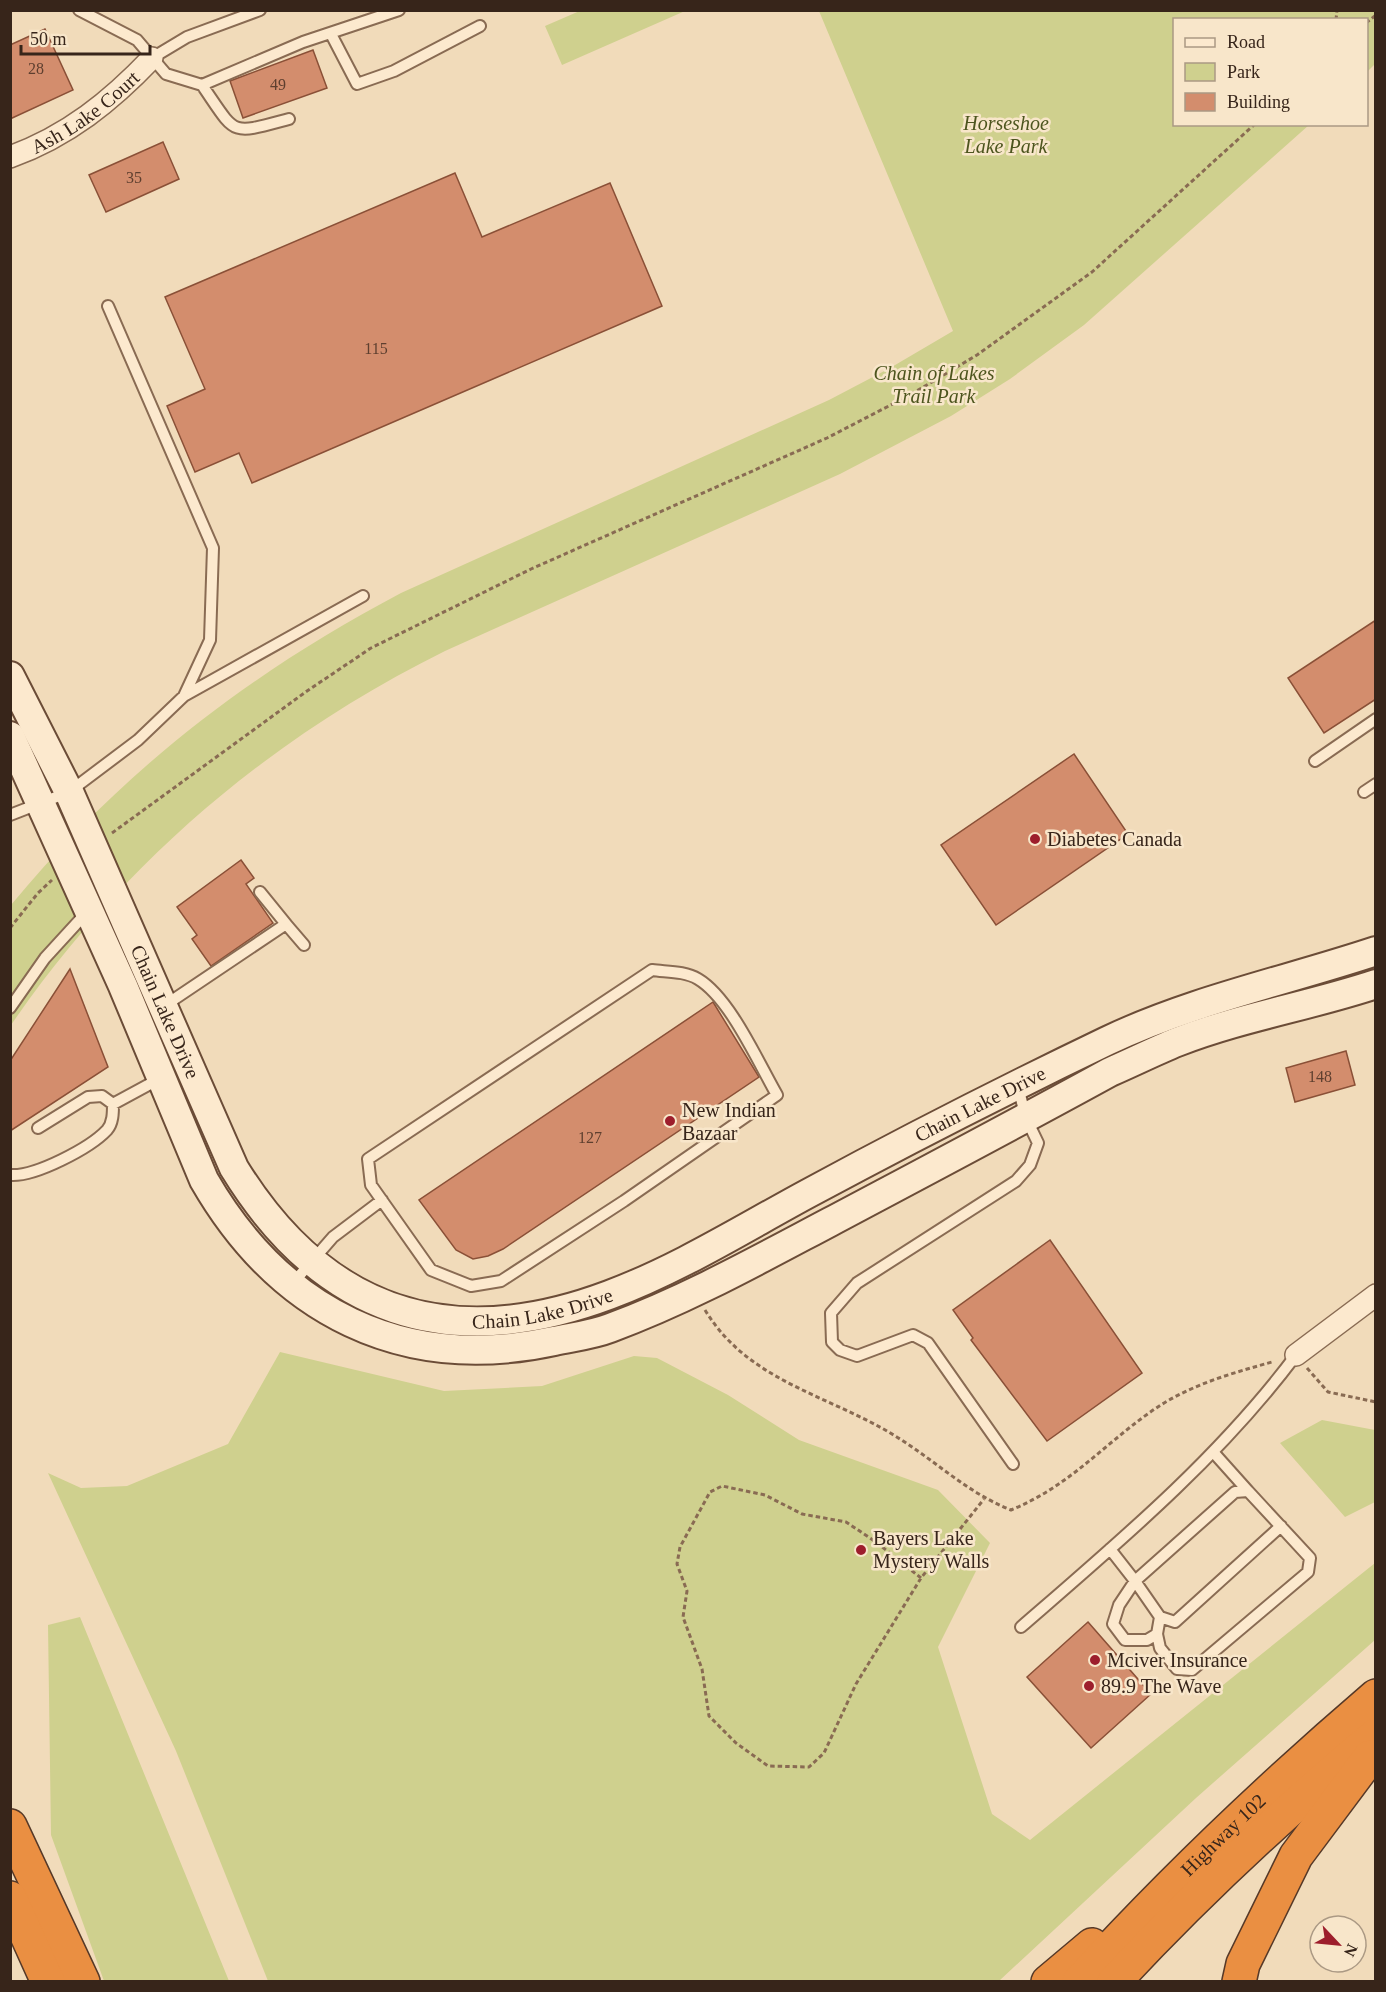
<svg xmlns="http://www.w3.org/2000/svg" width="1386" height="1992" font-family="'Times New Roman',serif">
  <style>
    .green { fill: #cfd08e }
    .building { fill: #d38d6d; stroke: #8a5037; stroke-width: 1.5 }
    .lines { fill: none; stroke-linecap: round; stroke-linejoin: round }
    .lane-casing { stroke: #896b53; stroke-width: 14 }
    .street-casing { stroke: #896b53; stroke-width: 24 }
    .secondary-casing { stroke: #6b4c37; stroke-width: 32 }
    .highway-casing { stroke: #563928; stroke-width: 36 }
    .path { stroke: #896b53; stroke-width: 3; stroke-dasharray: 4.5 3; stroke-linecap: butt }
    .lane { stroke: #fce9ce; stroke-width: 10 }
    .street { stroke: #fce9ce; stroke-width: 21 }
    .secondary { stroke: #fce9ce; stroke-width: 28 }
    .highway { stroke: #ea8f42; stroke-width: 33 }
    .poi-dot { fill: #9d1e2c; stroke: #f8e6ca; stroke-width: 2 }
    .labels { text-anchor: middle; stroke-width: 5; stroke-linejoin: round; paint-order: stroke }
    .number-label { font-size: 16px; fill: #5e3f2f }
    .street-label { font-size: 20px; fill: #37251a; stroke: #f8e6ca }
    .park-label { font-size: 20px; font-style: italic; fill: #4d551e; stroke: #f8e6ca }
    .poi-label { font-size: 20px; fill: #37251a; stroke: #f8e6ca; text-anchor: start }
  </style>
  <rect width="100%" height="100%" fill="#f1dbba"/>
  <path class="green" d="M582 10H685V11L562 65 545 26Z
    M819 11H1375V64L1367 72 1366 20H1174V124L1309 125 1084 325 1010 379 951 416 840 474 445 651C269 738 122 864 11 1025V905C122 771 248 674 401 593L829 400 890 368 953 331Z
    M280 1352 444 1391 542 1386 634 1356 657 1358 728 1395 799 1440 938 1490 990 1543 938 1647 992 1814 1030 1840 1375 1563V1640L1196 1798 999 1981H268L176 1751 48 1473 81 1488 127 1486 228 1444Z
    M1322 1420 1375 1430V1502L1345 1517 1280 1443Z
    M80 1617 229 1981H104L51 1835 48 1625Z"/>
  <path class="building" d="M45 29 73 90 10 119V45Z
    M313 50 327 88 243 118 230 81Z
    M163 142 179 179 106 212 89 175Z
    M455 173 482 237 610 183 662 306 252 483 239 453 195 472 167 406 205 389 165 297Z
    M1376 620V699L1324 733 1288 678Z
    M1074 754 1128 834 996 925 941 845Z
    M241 860 254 878 246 884 273 923 211 966 192 939 197 935 177 907Z
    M70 969 108 1067 10 1131V1061Z
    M713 1002 759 1077 503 1249 488 1256 473 1259 456 1250 419 1200Z
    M1346 1051 1355 1085 1295 1102 1286 1068Z
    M1050 1240 1142 1373 1047 1441 971 1340 973 1338 953 1310Z
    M1088 1622 1151 1694 1091 1748 1027 1677Z"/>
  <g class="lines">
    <g class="lane-casing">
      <path id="lane" d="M79 10 137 40 166 74 202 85 303 42 399 10
        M331 34 357 84 394 71 480 26
        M152 58 187 37 260 10
        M202 85C237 136 229 135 289 119
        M184 696 363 596
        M1315 761 1376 719
        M1364 792 1376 784
        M10 815 69 792 138 740 184 696 210 640 213 548 108 306
        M286 924 304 945
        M652 970C666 972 685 971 698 979 730 998 758 1062 777 1095L624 1201 501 1281 471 1286 431 1270 371 1185 368 1159Z
        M164 1006 286 924 260 892
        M10 1008 45 958 88 911
        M38 1128 88 1097 102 1096 113 1104
        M10 1175C35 1177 90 1148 107 1130 113 1123 113 1113 113 1104L161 1078
        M293 1283 333 1237 382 1200
        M1214 1453 1248 1491
        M1013 1464 928 1343 913 1335 857 1356 840 1350 832 1342 831 1313 857 1283 1016 1181 1030 1165 1038 1143 1026 1118 1018 1087
        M1110 1549 1135 1581 1119 1605 1113 1624 1125 1640H1147L1157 1634 1160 1617 1135 1581 1235 1492 1248 1491 1310 1558 1308 1572 1192 1670 1177 1669 1160 1648 1157 1634
        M1160 1617 1175 1622 1281 1526
        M1021 1627C1119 1542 1218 1459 1296 1355"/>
    </g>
    <g class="street-casing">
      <g id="street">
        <path id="s1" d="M10 157C68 136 111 101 152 58"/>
        <path d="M1296 1355 1376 1295"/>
      </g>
    </g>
    <g class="secondary-casing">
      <g id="secondary">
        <path id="s2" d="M10 676 69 792 234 1168C323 1313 449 1355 609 1295 679 1269 744 1228 809 1193 907 1140 1007 1089 1107 1041 1193 1000 1286 981 1376 951"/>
        <path d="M10 736 123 986 204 1180C280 1312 403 1374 554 1341 572 1337 592 1335 610 1328 686 1300 758 1260 830 1222 924 1172 1017 1123 1110 1072 1133 1062 1155 1051 1177 1042 1241 1017 1310 1006 1376 984"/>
      </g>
    </g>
    <g class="highway-casing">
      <g id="highway">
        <path d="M10 1826 83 1982"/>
        <path d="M10 1898 48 1982"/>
        <path d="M1048 1982 1092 1945"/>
        <path id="s3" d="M1079 1982C1172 1880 1271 1786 1376 1696"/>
        <path d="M1114 1982C1196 1894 1284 1812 1376 1735"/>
        <path d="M1239 1982 1243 1964 1296 1856 1370 1757"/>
      </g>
    </g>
    <path class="path" d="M1336 20 1337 10
      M1366 23 1376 15
      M112 833 307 691 371 648 531 569 827 438 910 395 977 355 1092 272 1255 124
      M10 928 38 893 52 880
      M705 1310C750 1384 832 1395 900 1439 938 1463 968 1493 1011 1510 1069 1486 1100 1448 1149 1413 1186 1386 1229 1374 1272 1362
      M1307 1368 1328 1392 1376 1402
      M921 1578 876 1542 846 1522 802 1514 765 1495 722 1486 710 1492 680 1547 677 1564 687 1591 683 1617 702 1669 709 1716 736 1743 768 1766 809 1767 824 1753 856 1684 921 1578 984 1499"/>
    <use href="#lane" class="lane"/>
    <use href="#street" class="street"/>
    <use href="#secondary" class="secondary"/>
    <use href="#highway" class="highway"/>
  </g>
  <g class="poi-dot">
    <circle cx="1035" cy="839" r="6"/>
    <circle cx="670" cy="1121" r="6"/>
    <circle cx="861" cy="1550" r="6"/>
    <circle cx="1095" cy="1660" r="6"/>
    <circle cx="1089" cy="1686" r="6"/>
  </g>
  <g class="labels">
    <g class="number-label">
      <text x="36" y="74">28</text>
      <text x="278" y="90">49</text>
      <text x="134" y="183">35</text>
      <text x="376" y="354">115</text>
      <text x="1320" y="1082">148</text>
      <text x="590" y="1143">127</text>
    </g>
    <g class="street-label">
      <text dy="7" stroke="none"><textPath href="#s1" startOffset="88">Ash Lake Court</textPath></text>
      <text dy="7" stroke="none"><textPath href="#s2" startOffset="370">Chain Lake Drive</textPath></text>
      <text dy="7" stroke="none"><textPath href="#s2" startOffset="1395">Chain Lake Drive</textPath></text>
      <text dy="7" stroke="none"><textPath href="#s2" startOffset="909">Chain Lake Drive</textPath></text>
      <text dy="7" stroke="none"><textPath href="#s3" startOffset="206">Highway 102</textPath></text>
    </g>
    <g class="park-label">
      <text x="1006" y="130">Horseshoe<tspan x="1006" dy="23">Lake Park</tspan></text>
      <text x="934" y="380">Chain of Lakes<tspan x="934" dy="23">Trail Park</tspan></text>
    </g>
    <g class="poi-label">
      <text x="1047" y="846">Diabetes Canada</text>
      <text x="682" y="1117">New Indian<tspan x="682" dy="23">Bazaar</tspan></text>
      <text x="873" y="1545">Bayers Lake<tspan x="873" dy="23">Mystery Walls</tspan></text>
      <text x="1107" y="1667">Mciver Insurance</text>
      <text x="1101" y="1693">89.9 The Wave</text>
    </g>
  </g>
  <rect width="1386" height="1992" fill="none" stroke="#37251a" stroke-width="24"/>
  <rect x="1173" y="18" width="195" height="108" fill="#f8e6ca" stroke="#ab9984" stroke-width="1.5"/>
  <rect x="1185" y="38" width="30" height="9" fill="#fce9ce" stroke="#ab9984" stroke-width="1.5"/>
  <text x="1227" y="48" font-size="18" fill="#37251a">Road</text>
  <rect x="1185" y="63" width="30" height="18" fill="#cfd08e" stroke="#ab9984" stroke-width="1.5"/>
  <text x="1227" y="78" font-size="18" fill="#37251a">Park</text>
  <rect x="1185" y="93" width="30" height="18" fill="#d38d6d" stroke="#ab9984" stroke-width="1.5"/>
  <text x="1227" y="108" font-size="18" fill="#37251a">Building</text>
  <g transform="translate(1338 1944) rotate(116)"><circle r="28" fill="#f8e6ca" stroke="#ab9984" stroke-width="1.5"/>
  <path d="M0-4.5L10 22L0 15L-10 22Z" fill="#9d1e2c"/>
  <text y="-9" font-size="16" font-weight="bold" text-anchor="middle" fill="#37251a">N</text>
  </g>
  <path d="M21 45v9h129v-9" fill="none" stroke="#37251a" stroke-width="3"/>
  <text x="30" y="45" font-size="18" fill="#37251a" stroke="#f8e6ca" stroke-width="4.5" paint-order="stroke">50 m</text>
</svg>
